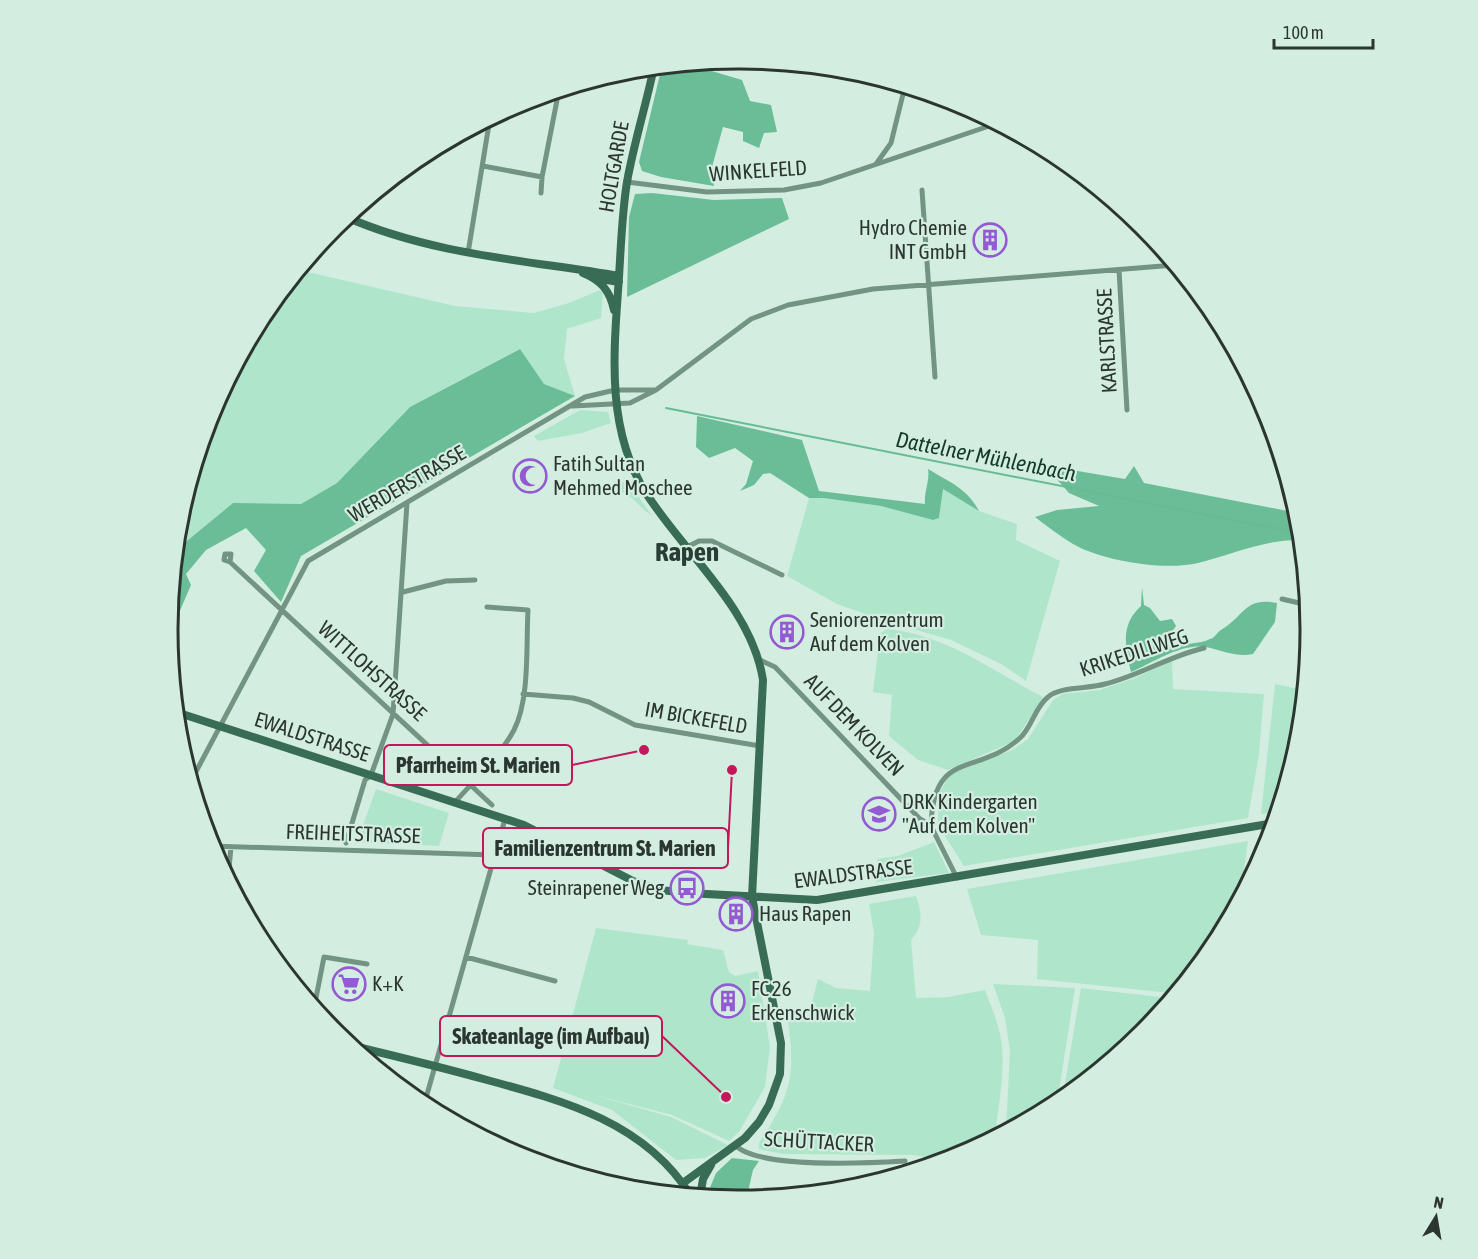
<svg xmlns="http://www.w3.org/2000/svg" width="1478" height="1259" font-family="'Asap Condensed',sans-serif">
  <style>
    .green { fill: #afe6cb }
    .forest { fill: #6abd97 }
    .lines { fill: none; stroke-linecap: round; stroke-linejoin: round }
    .stream { stroke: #68ba95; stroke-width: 2 }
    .street { stroke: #739483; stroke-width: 5 }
    .secondary { stroke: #396c55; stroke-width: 8 }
    .labels { text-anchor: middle; stroke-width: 4.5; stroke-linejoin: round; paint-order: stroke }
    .street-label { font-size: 21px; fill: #2c3631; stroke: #d3eee0 }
    .poi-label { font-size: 21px; fill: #2c3631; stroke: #d3eee0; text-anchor: start }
    .water-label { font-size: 22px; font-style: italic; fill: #143929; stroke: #d3eee0 }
    .district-label { font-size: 27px; font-weight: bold; fill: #293f35; stroke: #d3eee0 }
    .rim { fill: none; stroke: #2c3631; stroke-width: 3 }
    .leader { fill: none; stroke: #c2185b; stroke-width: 2 }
    .callout-dot { fill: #c2185b; stroke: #d3eee0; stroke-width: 2 }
    .callout { fill: #d3eee0; stroke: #c2185b; stroke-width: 2 }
    .callout-label { font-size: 22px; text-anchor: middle; font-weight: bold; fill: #2c3631 }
  </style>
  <rect width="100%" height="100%" fill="#d3eee0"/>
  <path class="green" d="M299 270 455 306 534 313 569 303 600 290 603 293 601 318 567 329 564 359 575 396 544 384 519 349 410 407 337 483 301 504 233 503 176 550C184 469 220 381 264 313 274 298 287 284 299 270Z
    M580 410 608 412 611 423 582 433 538 441 534 436Z
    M627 480 652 516C626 497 632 486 595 495Z
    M943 489 979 511 1017 524 1016 540 1060 561 1026 681 1001 664 951 640 882 620 837 604 787 576 809 498H824L881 506 933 520 939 518Z
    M886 629C945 634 991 670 1041 696L1043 698 1015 741 948 770 918 760 889 736 892 695 873 692 880 634Z
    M1172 660 1173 689 1264 694 1259 754 1248 818 964 866 938 825V795L950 774 1012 750 1028 739 1053 700 1062 694 1099 690 1135 678Z
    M1275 684 1304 690 1299 741 1277 812 1261 814Z
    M376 789 449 813 439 846 357 842Z
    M1248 841 1240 897 1214 947 1143 1033 1073 1091 1064 1089 1081 988 1169 998 1170 993 1037 979 1038 940 981 935 967 889Z
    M934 842 949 873 876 882 877 859 898 856Z
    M916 896C922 914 924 925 911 940L916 998 948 997 985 990C991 1006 998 1022 1001 1039 1006 1071 998 1105 995 1137L945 1161 914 1155 783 1154 759 1149V1143C790 1096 796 1077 788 1022L807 1021 818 979 836 988 870 991 874 933 869 904Z
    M596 928 688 940 687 944 723 950 729 972 735 976 758 971 770 1047 765 1087 739 1132 729 1141 672 1115 594 1095 671 1117 728 1145 705 1158 676 1160 612 1110 553 1088Z
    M993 984 1075 988 1057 1104 1006 1131 1010 1050 1005 1018Z"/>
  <path class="forest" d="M688 64 742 80 750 101 771 105 777 132 764 133 759 148 743 141V132L723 127 712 167 714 186 661 177 642 171 639 162 662 66Z
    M652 193 714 200 782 198 789 219 627 297 629 217 635 194Z
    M520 349 544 384 575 396 301 556 281 602 254 571 266 550 246 528 206 550 186 574 191 585 169 636 176 550 233 503 301 504 337 483 410 407Z
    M697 416 802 440 819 491 925 504C924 491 930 481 928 469 949 482 967 488 979 511L943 489 939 518 933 520 881 506 824 498H809L770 473 763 474 754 485 740 491 746 484 753 461 735 448 709 458 696 447Z
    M1134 466 1144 483 1298 513 1301 540C1266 539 1233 554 1198 563 1165 571 1102 561 1073 544 1060 536 1047 526 1035 517L1057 510 1099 506 1069 493 1053 475 1054 467 1125 479Z
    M1142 587 1144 605 1150 608 1160 621 1172 619 1176 626 1170 635 1172 644C1183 644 1200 644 1210 639 1215 638 1217 632 1221 630 1246 615 1244 597 1277 603L1275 622 1253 654C1229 659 1214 644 1193 647 1172 649 1150 664 1131 672 1125 647 1120 625 1141 606Z
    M732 1158 759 1161 753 1170 746 1200 706 1197 716 1173Z"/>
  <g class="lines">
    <path class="stream" d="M666 408 1300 533"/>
    <path class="street" d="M876 164 891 143 905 86
      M483 166 542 177 559 90
      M627 182 707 192 784 190 821 183 998 123
      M922 190 935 377
      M541 193 542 177
      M468 253 490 118
      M1119 270 1127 410
      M573 406 630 403 656 390 751 319 788 305 873 289 1175 265
      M687 547 699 541H712L782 575
      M230 562 231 554H225L224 560 230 562 492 805
      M403 592 446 581 475 580
      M1282 599 1308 605
      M760 660 775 667 919 818 931 826 957 878
      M523 694 573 698 589 702 635 725 760 746
      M191 781 308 561 585 397 615 390H656
      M455 802C475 780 500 756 514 730 530 699 526 644 528 610L487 607
      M931 826C933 748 977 777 1020 738 1032 727 1035 707 1048 697 1060 686 1089 689 1105 684 1139 676 1169 656 1204 648
      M346 843 365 780 371 775 393 714 407 503
      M211 846 494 855
      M228 879 231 847
      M466 957 555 981
      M314 1008 324 957 367 964
      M424 1105 505 819
      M735 1145C758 1169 871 1163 905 1161"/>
    <path class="secondary" d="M654 67C646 105 634 143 627 182 622 213 621 245 619 277 614 350 605 428 646 493 684 553 752 608 763 680L752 897 781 1043 780 1074 769 1105 759 1122 745 1138 683 1183
      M346 217C433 255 526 260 619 276
      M583 273C601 280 610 291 614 310
      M595 278 619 282
      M176 712 524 825 633 881 660 890 688 893 817 900 1274 823
      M349 1045C395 1056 441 1067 487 1080 565 1101 646 1123 691 1196
      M700 1197 703 1179 711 1165"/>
  </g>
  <defs>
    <g id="building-ring" transform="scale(1.725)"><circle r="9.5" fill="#d3eee0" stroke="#945ad2" stroke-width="1.5"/><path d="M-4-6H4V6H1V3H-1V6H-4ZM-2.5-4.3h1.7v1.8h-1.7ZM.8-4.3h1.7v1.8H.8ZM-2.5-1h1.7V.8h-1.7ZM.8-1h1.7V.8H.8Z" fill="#945ad2"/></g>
    <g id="mosque-ring" transform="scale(1.725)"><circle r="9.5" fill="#d3eee0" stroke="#945ad2" stroke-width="1.5"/><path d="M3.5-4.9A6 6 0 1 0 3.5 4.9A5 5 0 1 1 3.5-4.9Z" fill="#945ad2"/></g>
    <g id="school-ring" transform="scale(1.725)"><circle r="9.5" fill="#d3eee0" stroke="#945ad2" stroke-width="1.5"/><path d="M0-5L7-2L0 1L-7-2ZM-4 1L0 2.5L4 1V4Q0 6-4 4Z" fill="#945ad2"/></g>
    <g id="bus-ring" transform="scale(1.725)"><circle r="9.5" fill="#d3eee0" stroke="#945ad2" stroke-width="1.5"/><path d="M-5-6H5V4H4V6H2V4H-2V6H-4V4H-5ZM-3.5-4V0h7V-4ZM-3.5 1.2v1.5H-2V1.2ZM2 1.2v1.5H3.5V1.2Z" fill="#945ad2"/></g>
    <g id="supermarket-ring" transform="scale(1.725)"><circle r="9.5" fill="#d3eee0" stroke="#945ad2" stroke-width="1.5"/><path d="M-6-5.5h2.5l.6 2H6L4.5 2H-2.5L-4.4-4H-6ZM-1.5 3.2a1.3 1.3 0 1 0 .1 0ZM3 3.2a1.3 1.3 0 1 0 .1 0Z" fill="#945ad2"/></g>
  </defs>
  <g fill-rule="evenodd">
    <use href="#building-ring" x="990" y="240"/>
    <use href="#mosque-ring" x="530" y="476"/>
    <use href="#building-ring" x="787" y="632"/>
    <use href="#school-ring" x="879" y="814"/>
    <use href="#bus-ring" x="687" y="888"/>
    <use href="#building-ring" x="736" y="914"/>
    <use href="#supermarket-ring" x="349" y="984"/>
    <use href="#building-ring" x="728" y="1001"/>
  </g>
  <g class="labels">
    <g class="street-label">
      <text transform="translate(614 167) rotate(-80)" y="7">HOLTGARDE</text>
      <text transform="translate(758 171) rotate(-4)" y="7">WINKELFELD</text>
      <text transform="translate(1107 341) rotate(-93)" y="7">KARLSTRASSE</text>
      <text transform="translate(407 484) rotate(-30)" y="7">WERDERSTRASSE</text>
      <text transform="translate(1134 653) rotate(-18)" y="7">KRIKEDILLWEG</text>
      <text transform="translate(372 671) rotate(42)" y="7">WITTLOHSTRASSE</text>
      <text transform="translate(696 718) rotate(10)" y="7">IM BICKEFELD</text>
      <text transform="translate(854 725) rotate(46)" y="7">AUF DEM KOLVEN</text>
      <text transform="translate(312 737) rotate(18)" y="7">EWALDSTRASSE</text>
      <text transform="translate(353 834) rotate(2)" y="7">FREIHEITSTRASSE</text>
      <text transform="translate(853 874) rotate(-7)" y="7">EWALDSTRASSE</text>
      <text transform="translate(819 1142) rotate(3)" y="7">SCHÜTTACKER</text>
    </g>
    <g class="poi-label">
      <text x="967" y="235" text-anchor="end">Hydro Chemie<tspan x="967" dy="24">INT GmbH</tspan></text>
      <text x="553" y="471">Fatih Sultan<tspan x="553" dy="24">Mehmed Moschee</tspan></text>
      <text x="810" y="627">Seniorenzentrum<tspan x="810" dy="24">Auf dem Kolven</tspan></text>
      <text x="902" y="809">DRK Kindergarten<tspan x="902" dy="24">"Auf dem Kolven"</tspan></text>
      <text x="664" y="895" text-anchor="end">Steinrapener Weg</text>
      <text x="759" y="921">Haus Rapen</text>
      <text x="372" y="991">K+K</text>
      <text x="751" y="996">FC 26<tspan x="751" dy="24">Erkenschwick</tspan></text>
    </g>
    <g class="water-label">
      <text transform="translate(986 456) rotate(11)" y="8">Dattelner Mühlenbach</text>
    </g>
    <g class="district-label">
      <text x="687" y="561">Rapen</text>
    </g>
  </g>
  <path d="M0 0H1478V1259H0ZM738 69H740A560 560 0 0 1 1300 629V630A560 560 0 0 1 740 1190H738A560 560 0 0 1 178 630V629A560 560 0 0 1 738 69Z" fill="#d3eee0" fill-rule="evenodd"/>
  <path class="rim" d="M738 69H740A560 560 0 0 1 1300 629V630A560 560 0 0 1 740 1190H738A560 560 0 0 1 178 630V629A560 560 0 0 1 738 69Z"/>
  <path class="leader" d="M644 750L572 765M732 770L728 848M726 1097L662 1036"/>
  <g class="callout-dot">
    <circle cx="644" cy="750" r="6"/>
    <circle cx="732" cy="770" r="6"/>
    <circle cx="726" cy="1097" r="6"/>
  </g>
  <g class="callout">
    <rect x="384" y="745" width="188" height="40" rx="6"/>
    <rect x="483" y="828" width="245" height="40" rx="6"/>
    <rect x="440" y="1016" width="222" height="40" rx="6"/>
  </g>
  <g class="callout-label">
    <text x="478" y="773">Pfarrheim St. Marien</text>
    <text x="605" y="856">Familienzentrum St. Marien</text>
    <text x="551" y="1044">Skateanlage (im Aufbau)</text>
  </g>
  <g transform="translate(1436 1217) rotate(11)" stroke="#d3eee0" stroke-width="4.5" paint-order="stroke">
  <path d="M0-4.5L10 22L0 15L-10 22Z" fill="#2c3631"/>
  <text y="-9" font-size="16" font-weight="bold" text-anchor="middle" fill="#2c3631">N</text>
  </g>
  <path d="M1274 39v9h99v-9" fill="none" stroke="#2c3631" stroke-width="3"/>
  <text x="1283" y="39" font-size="18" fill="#2c3631" stroke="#d3eee0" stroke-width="4.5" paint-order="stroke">100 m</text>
</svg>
